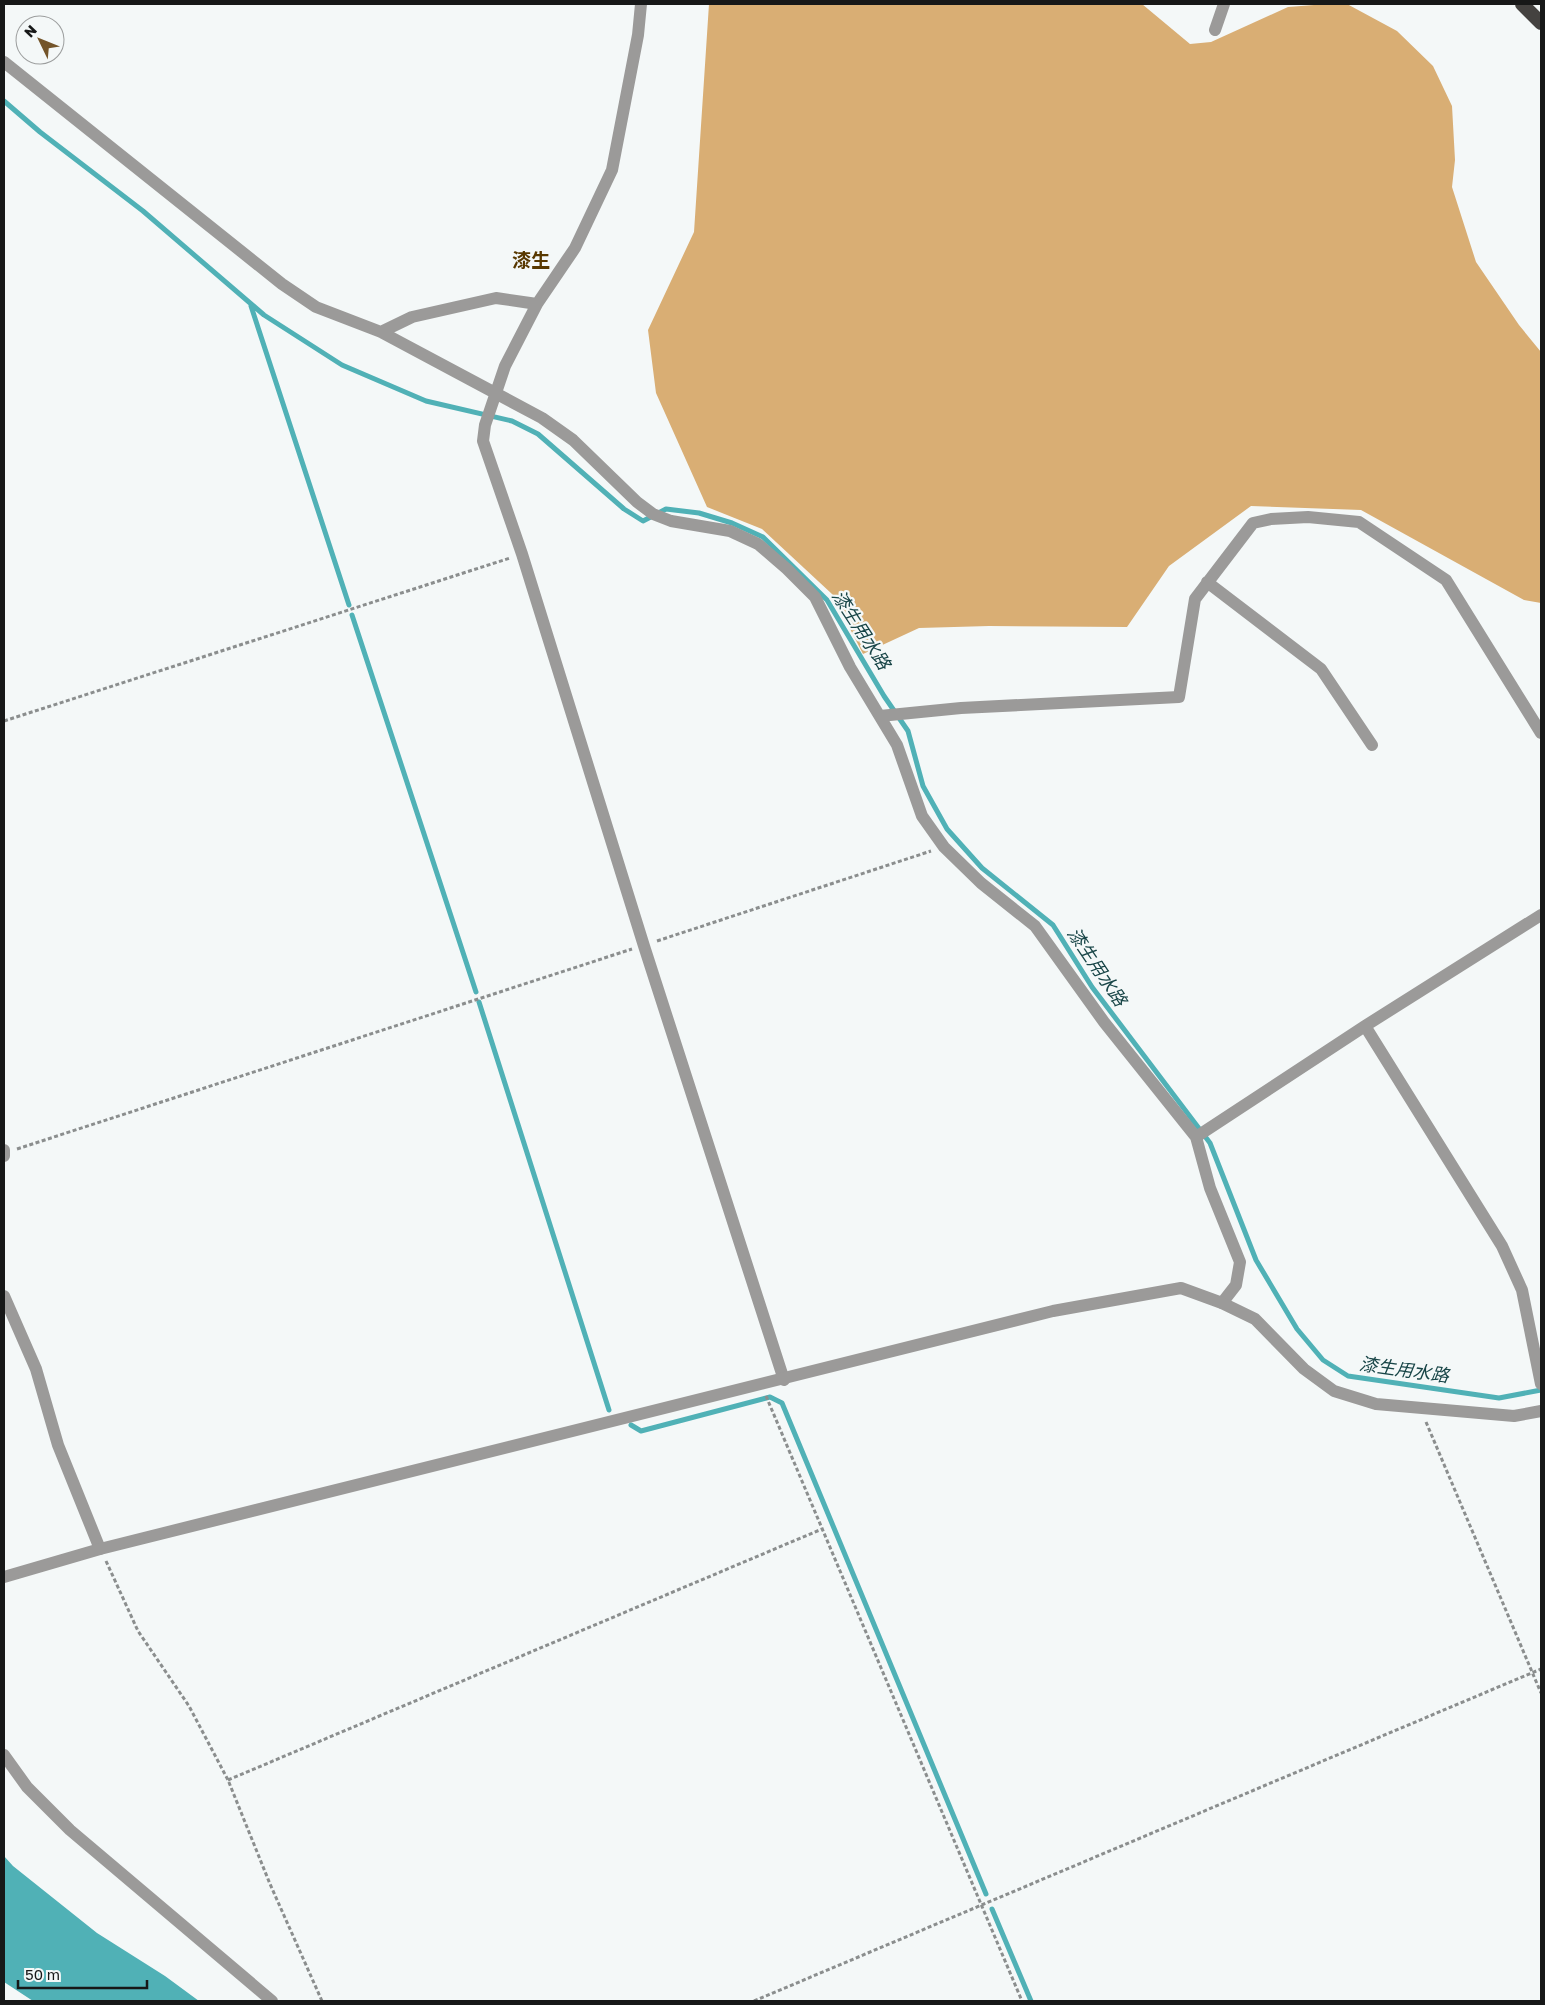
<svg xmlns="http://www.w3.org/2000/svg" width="1545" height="2005" font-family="'Golos Text','Noto Sans JP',sans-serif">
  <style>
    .forest { fill: #d9ae74 }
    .water { fill: #50b1b6 }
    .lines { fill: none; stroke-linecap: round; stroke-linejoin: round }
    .stream { stroke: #50b1b6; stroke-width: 5 }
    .path { stroke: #8b8e8e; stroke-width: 3; stroke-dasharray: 4 2.5; stroke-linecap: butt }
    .minor { stroke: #9b9a99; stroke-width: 12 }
    .tertiary { stroke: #9b9a99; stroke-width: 12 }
    .trunk { stroke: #444240; stroke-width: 14 }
    .labels { text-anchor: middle; stroke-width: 4.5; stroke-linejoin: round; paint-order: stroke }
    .water-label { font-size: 18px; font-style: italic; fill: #184547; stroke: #f4f8f8 }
    .quarter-label { font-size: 19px; font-weight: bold; fill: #583800; stroke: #f4f8f8 }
  </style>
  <rect width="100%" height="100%" fill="#f4f8f8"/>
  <path class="forest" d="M709 4H1142L1190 44 1211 42 1288 7 1327 4H1347L1397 31 1433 66 1452 106 1455 160 1452 187 1476 262 1519 325 1541 352V603L1524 600 1361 510 1251 506 1169 566 1127 627 989 626 919 628 863 654 832 594 762 529 707 507 656 393 648 330 694 232Z"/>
  <path class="water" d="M4 1856 13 1866 97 1933 165 1976 199 2001H33L4 1982Z"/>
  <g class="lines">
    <path class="stream" d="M4 101 40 132 143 211 264 315 342 365 426 401 512 421 538 434 624 509 643 521 666 509 699 513 732 523 763 537 827 600 884 696 908 731 923 786 947 829 982 868 1053 925 1092 987 1210 1143 1256 1260 1297 1329 1323 1360 1348 1376 1499 1398 1541 1390
      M251 306 349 605
      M352 615 476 992
      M479 1002 609 1410
      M631 1425 641 1431 770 1397 782 1403 986 1894
      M992 1909 1031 2001"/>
    <path class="path" d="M4 721 510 558
      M657 941 931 851
      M17 1149 632 949
      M766 1396 1022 2001
      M1426 1422 1541 1693
      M106 1561 138 1631 189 1706 228 1780 270 1884 322 2001
      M228 1780 822 1529
      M754 2001 1541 1669"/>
    <path class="minor" d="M641 4 638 35 612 170 575 248 537 304 505 366 485 425 483 441 522 554 644 946 784 1380
      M1215 30 1224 4
      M4 62 282 284 316 307 381 332 542 418 573 440 637 502 653 514 671 521 730 531 758 544 787 569 815 597 850 667 897 745 922 816 944 847 981 883 1035 926 1104 1022 1196 1137 1210 1188 1240 1262 1236 1285 1222 1303
      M381 332 412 317 496 298 537 304
      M1207 582 1321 669 1372 745
      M880 716 961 708 1179 697 1195 599 1253 523 1271 519 1308 517 1359 522 1446 580 1541 733
      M1365 1026 1502 1246 1522 1290 1541 1384
      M1196 1137 1365 1026 1541 915
      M4 1150V1156
      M4 1296 36 1369 58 1445 100 1549
      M4 1755 27 1787 70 1830 272 2001"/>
    <path class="tertiary" d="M4 1577 100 1549 1053 1311 1181 1288 1222 1303 1255 1319 1304 1369 1334 1391 1376 1404 1514 1416 1541 1411"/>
    <path class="trunk" d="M1522 4 1541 23"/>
  </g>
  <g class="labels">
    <g class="water-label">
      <text transform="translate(861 630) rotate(57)" y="6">漆生用水路</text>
      <text transform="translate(1097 967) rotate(56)" y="6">漆生用水路</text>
      <text transform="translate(1404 1370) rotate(8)" y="6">漆生用水路</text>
    </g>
    <g class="quarter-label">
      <text x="531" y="267">漆生</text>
    </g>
  </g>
  <rect width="1545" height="2005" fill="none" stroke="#171818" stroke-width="10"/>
  <g transform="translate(40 40) rotate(313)"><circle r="24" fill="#f4f8f8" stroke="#9c9e9e"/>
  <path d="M0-4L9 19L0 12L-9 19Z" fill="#74552a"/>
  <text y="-8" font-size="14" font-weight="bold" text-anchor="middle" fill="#171818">N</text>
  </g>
  <path d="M18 1980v8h129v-8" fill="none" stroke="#171818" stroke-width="2.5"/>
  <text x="25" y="1980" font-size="15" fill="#171818" stroke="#f4f8f8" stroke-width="4" paint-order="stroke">50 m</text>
</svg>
